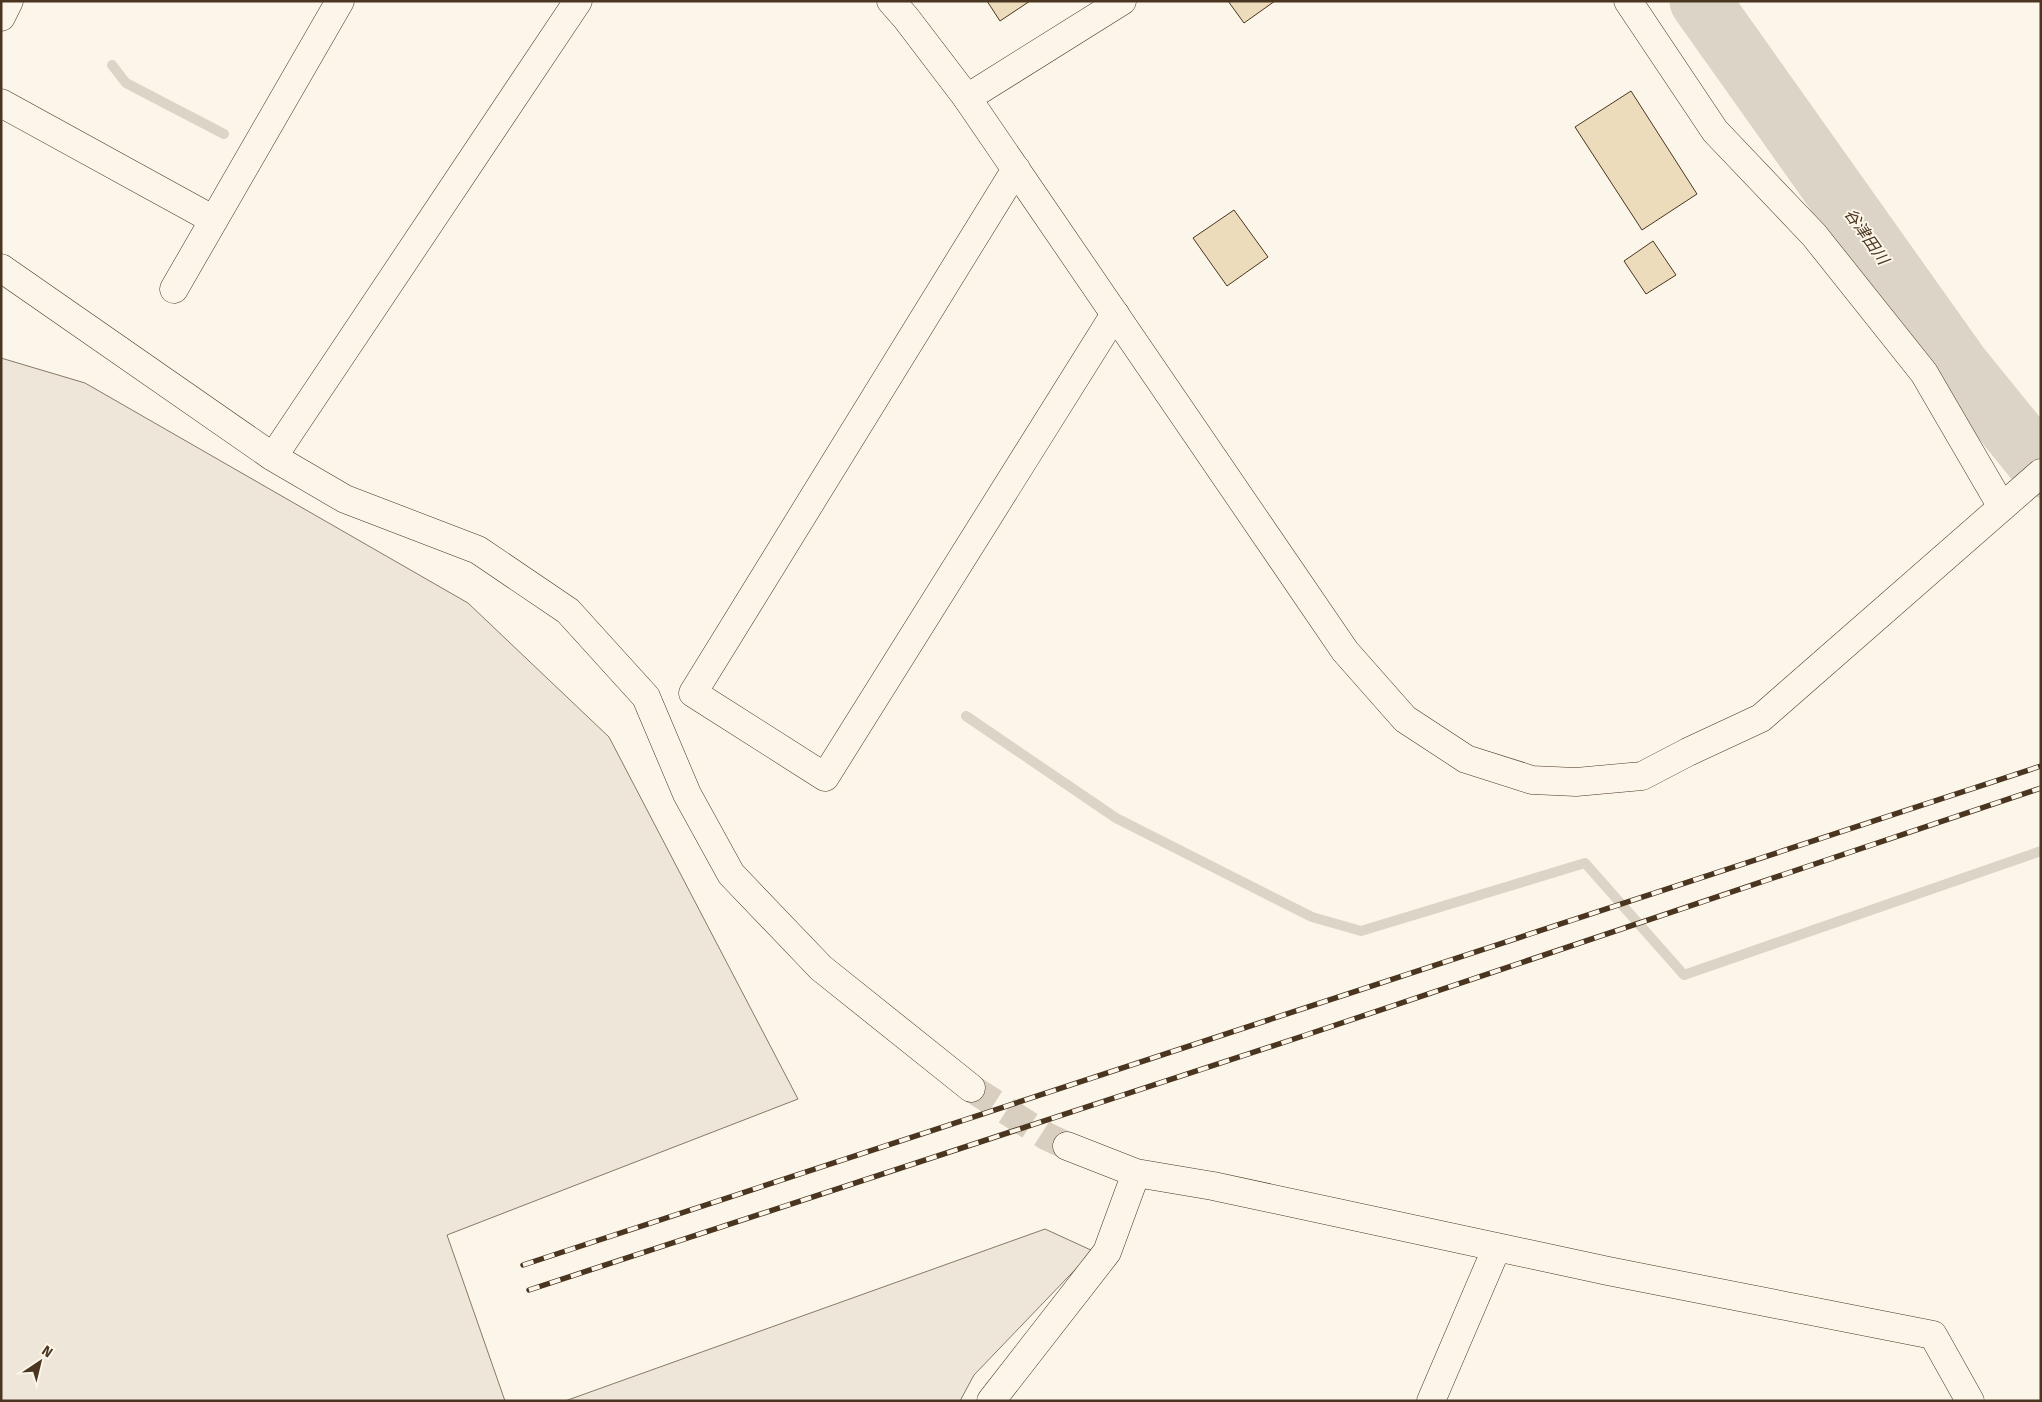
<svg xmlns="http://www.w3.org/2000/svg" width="2042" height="1402" font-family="'Fira Sans','Noto Sans JP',sans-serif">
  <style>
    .green { fill: #ede6d9; stroke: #887966 }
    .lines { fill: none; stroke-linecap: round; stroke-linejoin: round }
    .stream { stroke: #dcd4c6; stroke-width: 10 }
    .river { stroke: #dcd4c6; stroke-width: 61 }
    .building { fill: #ecdcbc; stroke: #4a3520 }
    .minor-tunnel { stroke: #d8cfc1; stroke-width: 28; stroke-dasharray: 28 14; stroke-linecap: butt }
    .minor-casing { stroke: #4a3520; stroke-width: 29 }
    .tertiary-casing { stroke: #4a3520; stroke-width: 29 }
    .minor { stroke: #fbf6e9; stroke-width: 28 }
    .tertiary { stroke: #fbf6e9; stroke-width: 28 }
    .rail-casing { stroke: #4a3520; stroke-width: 5.5 }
    .rail { stroke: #fbf6e9; stroke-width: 4; stroke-dasharray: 11; stroke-linecap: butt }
    .labels { text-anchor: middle; stroke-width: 4; stroke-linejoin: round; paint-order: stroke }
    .water-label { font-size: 16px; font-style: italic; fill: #4a3520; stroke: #fbf6e9 }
  </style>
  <rect width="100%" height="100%" fill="#fbf6e9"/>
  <path class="green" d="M1 358 85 383 468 603 609 737 798 1099 447 1235 505 1401H1Z
    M1045 1229 1093 1251 974 1375 960 1401H565Z"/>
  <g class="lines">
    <path class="stream" d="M112 65 126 83 224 134
      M966 716 1116 818 1312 917 1361 931 1585 863 1684 975 2041 851"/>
    <path class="river" d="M1700 1 1959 366 2041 467"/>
  </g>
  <path class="building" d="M987 1H1030L1000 21Z
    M1228 1H1275L1244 23Z
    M1631 91 1697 194 1642 230 1575 127Z
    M1234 210 1268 257 1227 286 1193 238Z
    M1653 241 1676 275 1646 294 1624 261Z"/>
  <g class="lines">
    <path class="minor-tunnel" d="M971 1088 1046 1136 1067 1146"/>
    <g class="minor-casing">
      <path id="minor" d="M1628 1 1715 131 1814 235 1924 373 2002 507
        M1 17 9 1
        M967 98 1122 1
        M1 103 214 220
        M1016 169 693 693 825 777 1115 314
        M1 268 273 457 345 499 478 550 568 611 646 697 687 794 731 874 821 968 971 1088
        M174 289 340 1
        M273 457 578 1
        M1067 1146 1136 1173
        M991 1401 1107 1252 1136 1173 1213 1186 1608 1271 1933 1335 1970 1401
        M1431 1401 1497 1247"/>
    </g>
    <g class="tertiary-casing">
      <path id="tertiary" d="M891 1 906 18 967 98 1345 651 1405 719 1466 759 1532 780 1576 782 1642 776 1688 752 1761 718 2041 473"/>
    </g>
    <use href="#minor" class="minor"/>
    <use href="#tertiary" class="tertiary"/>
    <g class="rail-casing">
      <path id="rail" d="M523 1265 2041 766
        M529 1290 1306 1035 2041 788"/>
    </g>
    <use href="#rail" class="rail"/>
  </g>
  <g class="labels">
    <g class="water-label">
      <text transform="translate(1867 236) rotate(55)" y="6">谷津田川</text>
    </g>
  </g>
  <rect width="2042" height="1402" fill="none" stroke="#4a3520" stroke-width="5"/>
  <g transform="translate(40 1362) rotate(35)" stroke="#fbf6e9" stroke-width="4" paint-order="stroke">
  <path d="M0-4L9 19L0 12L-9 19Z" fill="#4a3520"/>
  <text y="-8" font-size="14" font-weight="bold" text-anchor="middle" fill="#4a3520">N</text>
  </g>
</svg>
